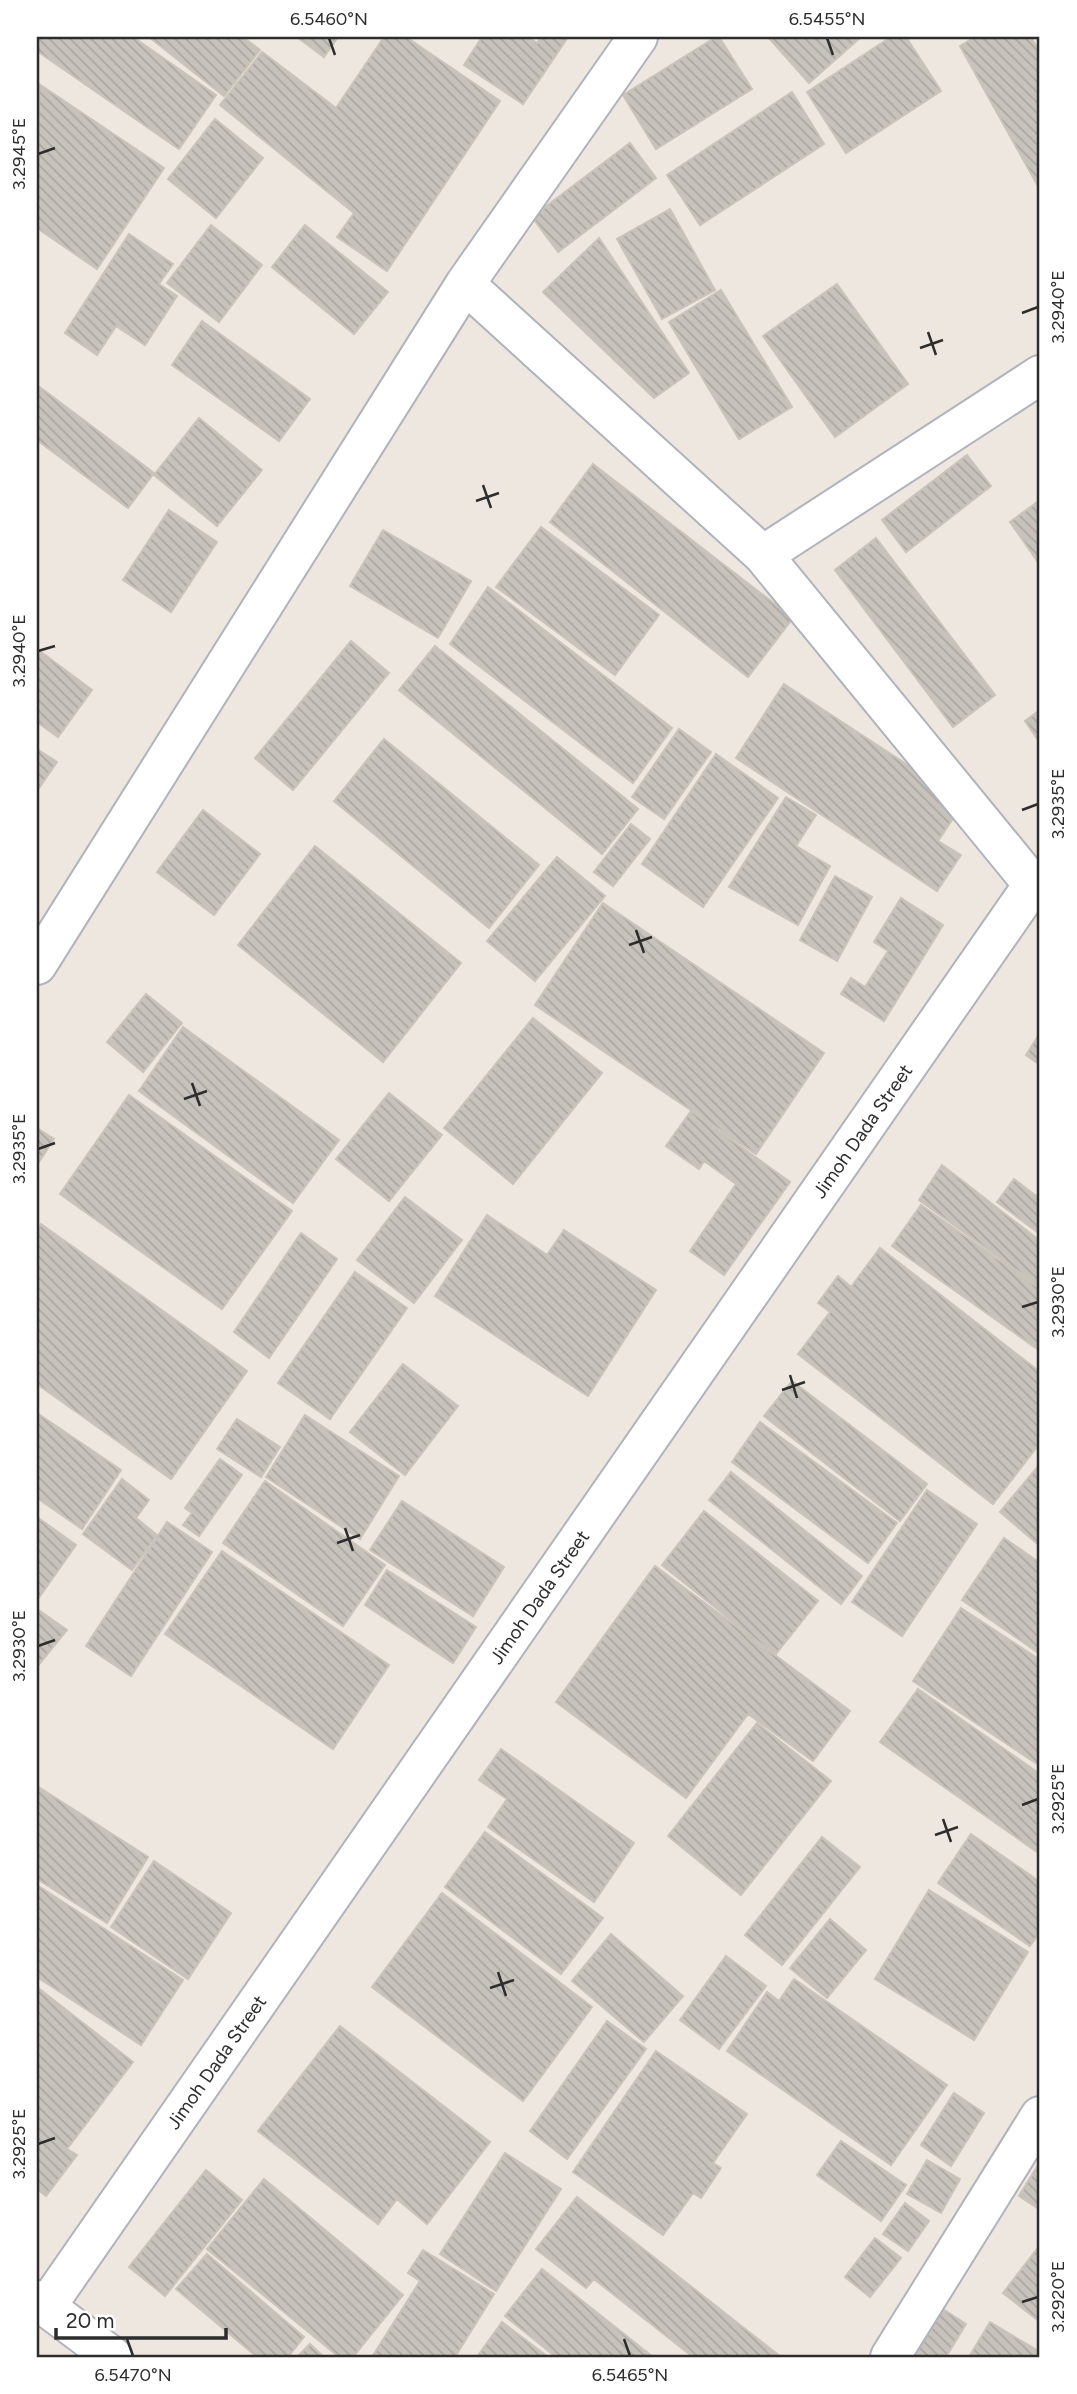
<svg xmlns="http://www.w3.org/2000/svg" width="1077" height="2394" font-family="Figtree,sans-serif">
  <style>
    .building { fill: url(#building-back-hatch); stroke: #cac3b9; stroke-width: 2 }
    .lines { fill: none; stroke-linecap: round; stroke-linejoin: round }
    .minor-casing { stroke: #b0b3bd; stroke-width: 42 }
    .minor { stroke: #fff; stroke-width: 38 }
    .ticks { fill: none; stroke: #2d2d2d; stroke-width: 2.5 }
    .labels { text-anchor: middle; stroke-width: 5; stroke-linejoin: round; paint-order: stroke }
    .street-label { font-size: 19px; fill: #2d2d2d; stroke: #fff }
    .neatline { fill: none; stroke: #2d2d2d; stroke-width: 2.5 }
    .ticks-label { font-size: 18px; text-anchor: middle; fill: #2d2d2d }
  </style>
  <defs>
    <pattern id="building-back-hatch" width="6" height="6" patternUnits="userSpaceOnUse" patternTransform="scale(1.75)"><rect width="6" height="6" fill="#c7c2bb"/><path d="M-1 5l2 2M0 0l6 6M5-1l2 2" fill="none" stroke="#aba7a1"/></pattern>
  </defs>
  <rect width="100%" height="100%" fill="#eee7e0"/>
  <path class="building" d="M37 37H133L216 95 179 149 37 51Z
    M149 37H243L260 50 224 96Z
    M297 37H338L324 57Z
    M384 37H406L500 101 387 271 337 237 354 213 220 105 262 52 336 108Z
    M482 37H528L537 43 541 37H568L523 104 464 65Z
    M716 37H719L752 89 656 149 623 95Z
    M768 37H861L809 83Z
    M891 37H906L941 91 846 153 807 92Z
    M975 37H1031L1040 53V190L960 46Z
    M39 84 164 168 97 269 37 228Z
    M792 92 824 144 700 225 667 175Z
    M215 119 263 158 216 218 168 179Z
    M630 143 656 178 558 252 532 217Z
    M670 209 715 290 662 319 617 239Z
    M211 225 262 265 219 322 167 283Z
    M305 225 388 292 354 334 272 267Z
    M129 234 173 264 159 284 177 296 145 345 116 326 97 355 65 333Z
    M599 238 689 373 654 398 543 292Z
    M837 284 908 384 835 437 763 336Z
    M721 290 792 407 739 439 669 322Z
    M202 321 310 399 279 441 172 365Z
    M37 385 154 473 128 508 37 440Z
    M199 418 262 470 217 526 154 475Z
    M967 455 991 486 906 552 882 520Z
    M593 464 793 618 748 677 550 522Z
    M1040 500V565L1010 522Z
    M169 510 217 542 171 612 123 580Z
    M541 527 659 615 615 675 496 587Z
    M383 530 471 581 438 638 350 586Z
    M876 538 995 695 953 727 835 570Z
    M488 587 672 728 633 783 450 644Z
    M351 641 389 673 293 790 255 758Z
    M435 646 638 809 602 854 399 690Z
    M37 649 92 690 58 737 37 722Z
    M784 684 964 802 938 841 961 855 937 891 736 758Z
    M1040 710V743L1025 721Z
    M679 729 711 752 664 819 632 797Z
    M384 739 539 865 489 928 334 801Z
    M37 749 57 762 37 791Z
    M716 754 778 798 703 907 642 864Z
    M786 797 816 815 796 846 830 866 798 925 729 887Z
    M203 810 260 854 214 915 157 872Z
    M631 824 650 839 613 886 594 872Z
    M315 846 461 963 383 1062 238 945Z
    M557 857 605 896 535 981 487 941Z
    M835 876 872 897 837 961 800 940Z
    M901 898 943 925 884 1021 841 994 851 978 865 987 888 951 874 942Z
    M603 903 824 1053 756 1154 535 1005Z
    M146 994 182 1023 143 1072 107 1042Z
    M533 1018 602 1073 513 1184 444 1128Z
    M183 1027 339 1140 293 1203 139 1091Z
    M1040 1033V1065L1026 1055Z
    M389 1093 442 1135 389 1201 336 1159Z
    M129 1095 292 1211 222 1309 60 1194Z
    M691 1111 790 1182 724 1275 690 1251 736 1184 704 1161 699 1169 666 1146Z
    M37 1128 54 1139 37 1165Z
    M942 1165 1040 1241V1287L919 1200Z
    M1014 1179 1040 1199V1234L997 1202Z
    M405 1197 462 1240 414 1303 357 1260Z
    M921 1205 1040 1289V1351L892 1246Z
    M487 1215 547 1255 564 1230 656 1290 588 1396 435 1296Z
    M41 1224 247 1371 171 1479 37 1384V1231Z
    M301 1233 337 1259 269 1358 234 1332Z
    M880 1248 1040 1372V1443L993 1504 798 1354 830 1312 818 1303 838 1276 851 1287Z
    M355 1272 407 1308 330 1419 278 1383Z
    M403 1364 458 1406 405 1475 350 1432Z
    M792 1381 927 1484 900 1521 764 1416Z
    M37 1413 121 1470 82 1529 37 1498Z
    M305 1415 399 1476 360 1539 266 1477Z
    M237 1419 280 1447 261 1477 217 1449Z
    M760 1422 897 1523 868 1563 732 1462Z
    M220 1459 242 1475 199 1536 183 1525 192 1513 185 1508Z
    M1040 1464V1546L1000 1512Z
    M731 1472 862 1576 841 1604 709 1500Z
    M122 1479 149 1500 136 1518 157 1535 132 1570 83 1534Z
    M265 1481 385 1565 343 1626 223 1543Z
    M927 1490 977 1524 902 1636 852 1602Z
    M402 1501 504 1567 473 1616 370 1550Z
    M704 1511 818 1601 775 1655 662 1565Z
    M37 1517 76 1545 38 1599 37 1598Z
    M167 1522 212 1552 131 1676 86 1646Z
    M1004 1538 1040 1563V1654L962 1600Z
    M222 1551 389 1665 333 1749 165 1634Z
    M655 1566 850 1711 813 1761 748 1714 686 1798 556 1702Z
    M387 1570 476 1627 453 1663 365 1605Z
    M961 1608 1040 1660V1766L913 1681Z
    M37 1609 67 1630 37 1667Z
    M918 1689 1040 1774V1854L880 1742Z
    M757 1723 831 1781 741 1895 668 1836Z
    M501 1749 634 1843 594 1902 488 1827 507 1799 479 1780Z
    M37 1786 148 1857 107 1923 37 1879Z
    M485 1832 603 1918 561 1974 445 1887Z
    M971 1834 1040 1882V1932L1030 1946 938 1883Z
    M822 1837 860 1867 782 1965 745 1935Z
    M154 1861 231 1913 188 1979 111 1927Z
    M37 1885 183 1980 141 2045 37 1977Z
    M929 1890 1028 1952 974 2040 875 1979Z
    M442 1893 592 2007 523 2101 372 1987Z
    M830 1919 866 1950 827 1998 790 1968Z
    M611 1934 683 1996 644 2042 572 1981Z
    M726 1956 766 1986 719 2049 680 2020Z
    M794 1979 947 2085 891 2165 727 2051 767 1992 779 2001Z
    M37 1987 133 2062 67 2149 77 2155 46 2196 37 2189Z
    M607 2021 646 2049 567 2159 530 2131Z
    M340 2026 490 2142 427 2224 397 2199 378 2224 258 2131Z
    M656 2051 747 2114 713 2163 721 2168 701 2198 693 2193 663 2235 573 2172Z
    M954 2093 984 2113 951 2166 921 2145Z
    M841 2141 906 2185 881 2221 817 2175Z
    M505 2153 561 2189 496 2291 440 2254Z
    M927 2160 960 2179 941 2213 907 2194Z
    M1040 2162V2210L1019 2196Z
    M206 2170 242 2200 165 2296 129 2267Z
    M264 2179 403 2295 353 2357H339L207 2249Z
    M577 2197 781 2357H693L594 2279 586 2288 536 2249Z
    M905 2203 929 2221 908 2251 883 2234Z
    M875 2238 901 2258 870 2297 845 2277Z
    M1040 2245V2322L1003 2293Z
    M423 2250 494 2294 455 2357H372L420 2281 408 2273Z
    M207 2254 304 2337 288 2357H257L176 2289Z
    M542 2269 653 2357H556L505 2316Z
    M943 2309 966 2324 946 2357H914Z
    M502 2322 548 2357H477Z
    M990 2322 1040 2352V2357H969Z
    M310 2344 324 2357H297Z"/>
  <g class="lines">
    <g class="minor-casing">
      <path id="minor" d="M465 284 763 555 1040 893
        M763 555 1040 375
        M37 965 465 284 638 37
        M37 2300 113 2357
        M46 2307 1032 886
        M890 2357 1040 2116"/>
    </g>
    <use href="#minor" class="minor"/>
  </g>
  <path class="ticks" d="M329 38 335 55M827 38 833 55M38 154 55 148M1022 313 1038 307M928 332 936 355M920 348 943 340M483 485 491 508M476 501 499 493M38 651 55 646M1022 810 1038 804M636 930 644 953M629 945 652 937M192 1083 200 1106M184 1099 207 1091M38 1149 55 1143M1022 1307 1038 1302M790 1375 797 1398M782 1390 805 1382M345 1528 353 1551M337 1543 360 1535M38 1646 55 1640M1022 1805 1038 1799M943 1819 951 1842M935 1835 958 1827M498 1972 506 1996M490 1988 514 1980M38 2144 55 2138M1022 2302 1038 2297M127 2339 133 2356M624 2339 630 2356"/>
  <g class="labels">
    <g class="street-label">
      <text transform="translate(862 1131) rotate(-55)" y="7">Jimoh Dada Street</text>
      <text transform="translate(539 1597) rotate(-55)" y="7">Jimoh Dada Street</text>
      <text transform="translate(216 2062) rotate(-55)" y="7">Jimoh Dada Street</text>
    </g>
  </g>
  <rect width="1077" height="2394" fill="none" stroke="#ffffff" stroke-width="77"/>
  <path d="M56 2328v10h170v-10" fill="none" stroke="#2d2d2d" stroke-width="3.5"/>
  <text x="66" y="2328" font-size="21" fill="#2d2d2d" stroke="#ffffff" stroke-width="5" paint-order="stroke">20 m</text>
  <rect x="38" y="38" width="1000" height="2318" class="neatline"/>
  <g class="ticks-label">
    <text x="329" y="25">6.5460°N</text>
    <text x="827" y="25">6.5455°N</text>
    <text transform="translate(19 154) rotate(-90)" y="6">3.2945°E</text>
    <text transform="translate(1058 307) rotate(-90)" y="6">3.2940°E</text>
    <text transform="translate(19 651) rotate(-90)" y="6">3.2940°E</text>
    <text transform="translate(1058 804) rotate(-90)" y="6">3.2935°E</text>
    <text transform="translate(19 1149) rotate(-90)" y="6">3.2935°E</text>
    <text transform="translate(1058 1302) rotate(-90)" y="6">3.2930°E</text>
    <text transform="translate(19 1646) rotate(-90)" y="6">3.2930°E</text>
    <text transform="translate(1058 1799) rotate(-90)" y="6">3.2925°E</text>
    <text transform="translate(19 2144) rotate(-90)" y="6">3.2925°E</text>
    <text transform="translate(1058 2297) rotate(-90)" y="6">3.2920°E</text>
    <text x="133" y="2381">6.5470°N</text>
    <text x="630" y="2381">6.5465°N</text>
  </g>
</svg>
